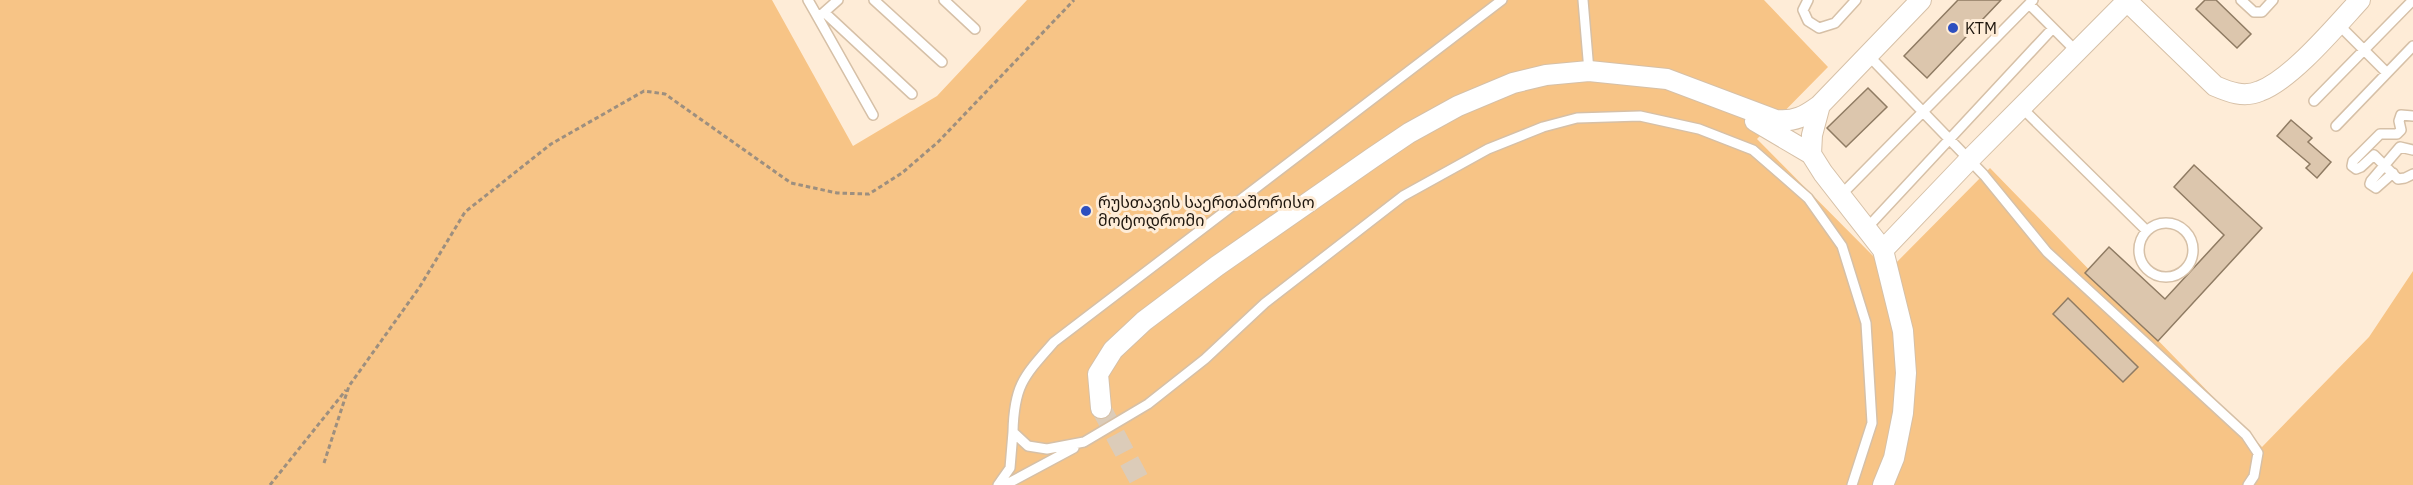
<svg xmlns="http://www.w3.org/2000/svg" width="2413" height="485" font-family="'IBM Plex Sans','Noto Sans Georgian',sans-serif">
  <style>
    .green { fill: #f7c486 }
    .building { fill: #dcc6ad; stroke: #8f7b63; stroke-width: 1.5 }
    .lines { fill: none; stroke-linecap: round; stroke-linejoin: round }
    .minor-tunnel { stroke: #dcccb9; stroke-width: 20; stroke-dasharray: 20 10; stroke-linecap: butt }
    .service-casing { stroke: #d6c0a7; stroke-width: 12 }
    .minor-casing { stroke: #d6c0a7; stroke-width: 22 }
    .path { stroke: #9d8f7f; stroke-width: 3; stroke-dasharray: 4.5 3; stroke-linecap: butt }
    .service { stroke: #fff; stroke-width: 9 }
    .minor { stroke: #fff; stroke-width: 20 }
    .poi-dot { fill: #2d4fbf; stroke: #feecd7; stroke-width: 2 }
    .labels { text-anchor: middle; stroke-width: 6; stroke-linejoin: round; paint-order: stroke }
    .poi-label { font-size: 16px; fill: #1e160d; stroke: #feecd7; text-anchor: start }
  </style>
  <rect width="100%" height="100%" fill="#feecd7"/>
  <path class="green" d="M0 0H772L853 146 937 96 1027 0H1764L1828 67 1757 139 1888 271 1990 168 2262 447 2369 337 2413 271V485H0Z"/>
  <path class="building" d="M1958 0H2001L1927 78 1904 56Z
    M2205 0H2216L2251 34 2237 48 2196 9Z
    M1868 88 1887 107 1846 147 1827 128Z
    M2291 120 2312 138 2308 142 2331 162 2317 178 2306 168 2310 164 2277 136Z
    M2194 165 2262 228 2158 341 2085 273 2109 247 2165 299 2224 235 2174 187Z
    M2068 298 2138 367 2123 382 2053 314Z"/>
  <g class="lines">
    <path class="minor-tunnel" d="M1101 408 1142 485"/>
    <g class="service-casing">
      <path id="service" d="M808 0 816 14 821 15 838 0
        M874 0 942 62
        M944 0 975 29
        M1502 0 1054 342C1024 376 1014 385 1013 432L1028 446 1047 449 1084 442 1148 404 1205 359 1265 303 1403 196 1488 149 1543 127 1577 118 1640 116 1699 129 1753 150 1808 198 1842 246 1866 323 1872 423 1852 485
        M1583 0 1589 71
        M1808 0 1803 10 1808 21 1819 28 1835 23 1856 0
        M2241 0 2254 12H2262L2273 0
        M2029 4 2077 52
        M825 13 912 94
        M816 14 873 115
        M2338 24 2387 73
        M1868 55 1984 175 2047 252 2246 435 2258 453 2254 476 2248 485
        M2314 101 2413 0
        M2021 107 2147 231
        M2413 116 2401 115 2399 121 2401 130 2397 134H2380L2353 161 2352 166 2356 169 2361 167 2374 155 2398 179 2405 178 2413 174
        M2336 126 2413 46
        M2393 173 2376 188 2370 184 2371 181 2400 147 2413 150
        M1839 197 2033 0
        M2139 250a27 27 0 1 1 54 0a27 27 0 1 1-54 0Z
        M1866 229 2053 28
        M998 485 1010 468 1013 432
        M1005 485 1074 448"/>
    </g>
    <g class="minor-casing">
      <path id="minor" d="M2126 0 2215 86C2229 92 2244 98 2260 91 2292 79 2336 26 2360 0
        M1755 121 1811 154
        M1883 250 1969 160 2127 1
        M1101 408 1098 374 1113 350 1144 321 1217 266 1372 158 1409 133 1458 106 1513 83 1546 75 1589 71 1667 79 1776 120C1795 122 1805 116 1820 105
        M1883 485 1894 458 1903 413 1906 373 1903 331 1883 250 1823 173 1811 154 1812 135 1820 105 1921 0"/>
    </g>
    <path class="path" d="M324 463 349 386 419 288 465 212 551 144 644 91 665 94 791 183 837 193 869 194 902 173 938 142 1074 0
      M270 485 346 390"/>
    <use href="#service" class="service"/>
    <use href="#minor" class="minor"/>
  </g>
  <g class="poi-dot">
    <circle cx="1953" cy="28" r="6"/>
    <circle cx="1086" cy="211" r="6"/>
  </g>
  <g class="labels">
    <g class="poi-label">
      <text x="1965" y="34">KTM</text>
      <text x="1098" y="208">რუსთავის საერთაშორისო<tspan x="1098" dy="18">მოტოდრომი</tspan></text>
    </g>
  </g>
</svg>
